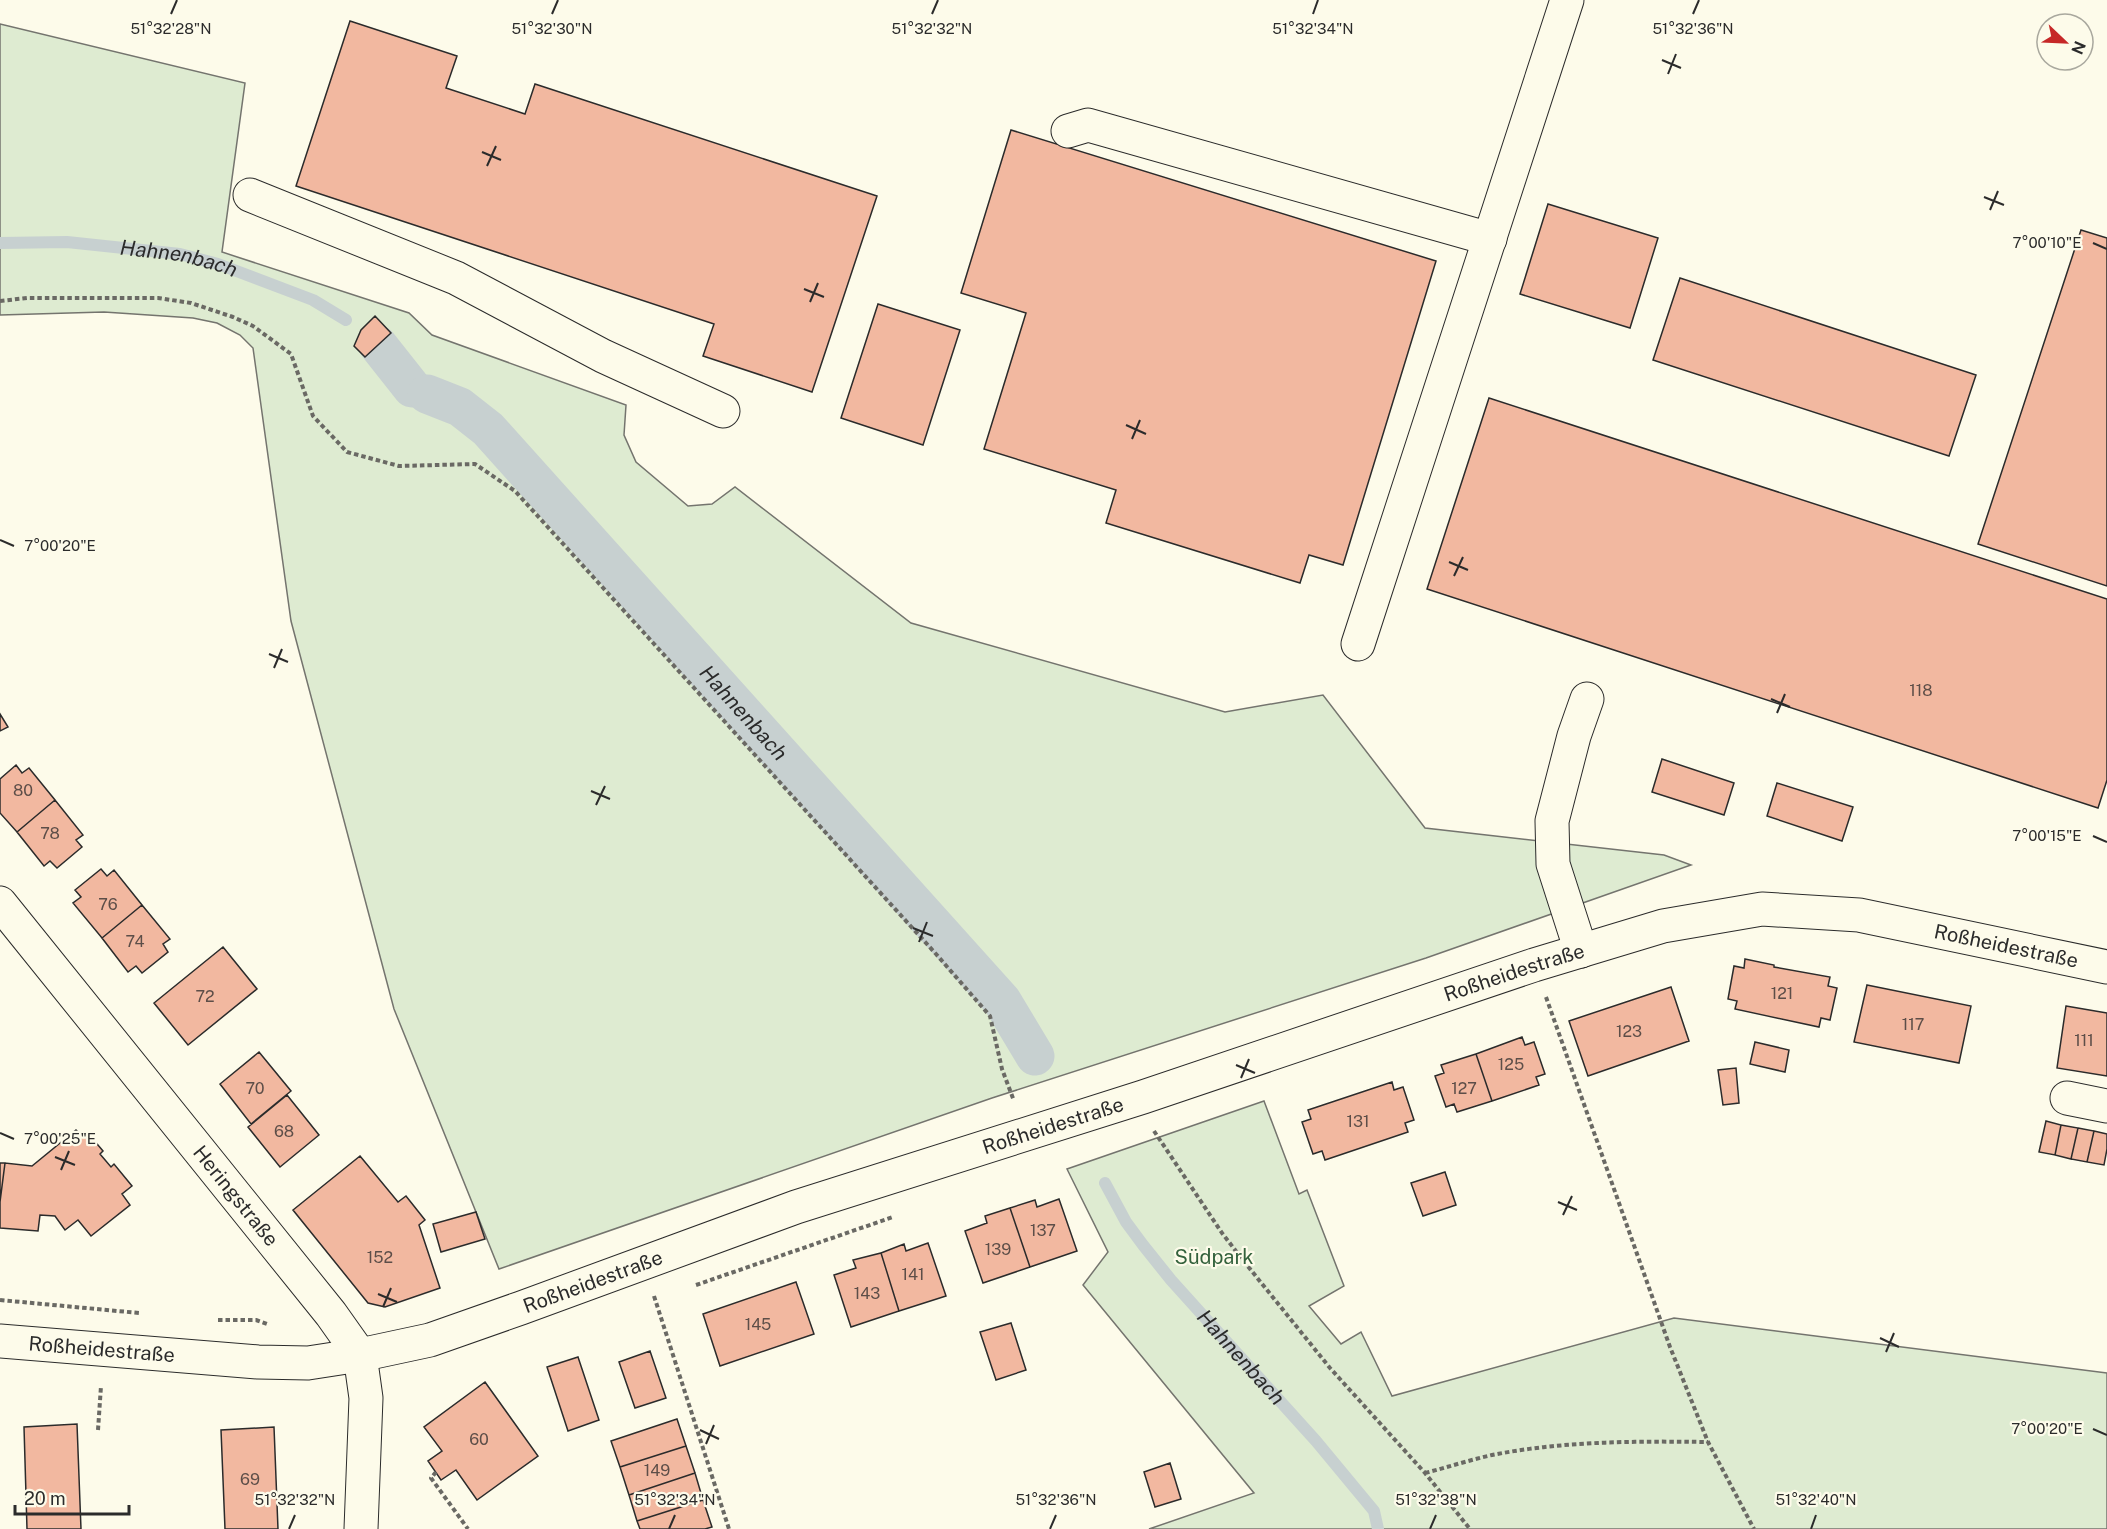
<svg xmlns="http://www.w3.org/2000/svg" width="2107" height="1529" font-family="'Public Sans',sans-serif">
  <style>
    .green { fill: #deebd1; stroke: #74746e; stroke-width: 1.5 }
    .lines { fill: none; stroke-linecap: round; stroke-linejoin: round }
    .stream { stroke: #c7d0d0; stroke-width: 12 }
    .canal { stroke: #c7d0d0; stroke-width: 39 }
    .building { fill: #f2b8a0; stroke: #2b2b2b; stroke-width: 1.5 }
    .minor-casing { stroke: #2b2b2b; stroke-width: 35 }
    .path { stroke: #6a6964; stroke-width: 4; stroke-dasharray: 4.5 3; stroke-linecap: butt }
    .minor { stroke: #fdfbea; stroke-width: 33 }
    .ticks { fill: none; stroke: #2b2b2b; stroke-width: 2 }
    .labels { text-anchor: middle; stroke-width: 4.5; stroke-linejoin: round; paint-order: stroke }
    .number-label { font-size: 16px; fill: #5d4e48 }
    .street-label { font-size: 20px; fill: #2b2b2b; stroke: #fdfbea }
    .park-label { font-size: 20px; fill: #34623c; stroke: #fdfbea }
    .water-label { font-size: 21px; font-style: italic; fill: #2b2b2b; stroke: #fdfbea }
    .ticks-label { font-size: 15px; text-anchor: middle; fill: #2b2b2b; stroke: #fdfbea; stroke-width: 4.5; stroke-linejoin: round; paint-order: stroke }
  </style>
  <rect width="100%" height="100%" fill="#fdfbea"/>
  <path class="green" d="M0 24 245 83 222 252 409 313 432 335 626 405 624 435 636 462 688 506 712 504 735 487 911 623 1225 712 1323 695 1425 828 1664 855 1691 865 1426 958 992 1098 499 1269 394 1009 291 621 253 348 240 335 217 323 193 318 104 312 0 315Z
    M1264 1101 1299 1194 1307 1190 1344 1286 1309 1306 1341 1344 1361 1332 1392 1396 1674 1318 2107 1373V1529H1149L1254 1493 1083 1285 1108 1252 1067 1169Z"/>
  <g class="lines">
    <g class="stream">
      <path id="s1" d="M0 243 67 242 180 254 218 264 313 300 346 320"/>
      <path id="s2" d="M1105 1183 1126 1222 1143 1245 1171 1280 1316 1441 1374 1511 1378 1529"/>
    </g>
    <g class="canal">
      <path d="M378 345 412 388"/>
      <path id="s3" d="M427 394 460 407 488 429 1002 1001 1035 1056"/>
    </g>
  </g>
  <path class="building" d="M350 21 457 56 446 88 525 114 535 84 877 196 812 392 703 356 714 324 296 186Z
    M1011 130 1436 261 1343 565 1309 555 1300 583 1106 523 1116 490 984 449 1026 313 961 293Z
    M1548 204 1658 238 1630 328 1520 294Z
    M2081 230 2107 238V586L1978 544Z
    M1680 278 1976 375 1949 456 1653 360Z
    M878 304 960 330 923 445 841 418Z
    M375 316 391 333 365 357 354 346 361 330Z
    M1489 398 2107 599V780L2098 808 1427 589Z
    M0 714 8 727 0 731Z
    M1662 759 1734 783 1724 815 1652 792Z
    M16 765 22 773 29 768 55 800 17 832 0 813V779Z
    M1777 783 1853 807 1842 841 1767 816Z
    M55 800 83 835 76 840 82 847 57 868 50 861 44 866 17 832Z
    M101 869 107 876 114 870 142 905 102 938 73 903 81 897 75 890Z
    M142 905 170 939 163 944 168 952 142 973 136 966 128 972 102 938Z
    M223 947 257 989 188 1045 154 1003Z
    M1745 959 1774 965V967L1830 977 1828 986 1837 988 1830 1020 1821 1018 1819 1027 1735 1009 1737 1001 1728 999 1734 966 1744 968Z
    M1867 985 1971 1006 1959 1063 1854 1042Z
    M1671 987 1689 1041 1588 1076 1569 1021Z
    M2066 1006 2107 1013V1076L2057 1068Z
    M1522 1037 1525 1045 1534 1042 1545 1074 1536 1077 1539 1085 1492 1101 1476 1054Z
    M1755 1042 1789 1050 1785 1072 1750 1064Z
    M259 1052 291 1091 251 1124 220 1084Z
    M1476 1054 1492 1101 1457 1112 1454 1104 1446 1107 1435 1076 1444 1073 1441 1065Z
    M1736 1068 1739 1103 1723 1105 1718 1070Z
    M1392 1082 1394 1090 1403 1087 1414 1120 1405 1123 1408 1132 1325 1160 1322 1151 1313 1154 1302 1122 1311 1119 1308 1110Z
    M287 1095 319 1135 280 1167 248 1127Z
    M2046 1121 2061 1125 2055 1155 2039 1152Z
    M2061 1125 2078 1128 2071 1159 2055 1155Z
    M2078 1128 2094 1131 2087 1162 2071 1159Z
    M76 1130 82 1136 87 1132 103 1151 100 1154 111 1167 114 1164 132 1186 122 1194 130 1205 91 1236 78 1220 65 1230 55 1216 40 1215 38 1231 0 1228V1202L5 1163 32 1166Z
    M2094 1131 2107 1134V1149L2104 1165 2087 1162Z
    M360 1156 398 1202 406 1196 425 1220 419 1225 440 1288 385 1307 368 1303 293 1210Z
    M0 1163H5L0 1202Z
    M1445 1172 1456 1205 1423 1216 1411 1183Z
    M1059 1199 1077 1251 1030 1267 1010 1208 1035 1200 1037 1207Z
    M1010 1208 1030 1267 983 1283 965 1231 987 1223 985 1216Z
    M476 1212 485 1239 441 1252 433 1224Z
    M928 1243 946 1296 899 1311 881 1253 904 1244 906 1251Z
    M881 1253 899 1311 851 1327 834 1275 856 1268 853 1260Z
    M796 1282 814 1334 720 1366 703 1314Z
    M1011 1323 1026 1370 996 1380 980 1332Z
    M650 1351 666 1398 635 1408 619 1362Z
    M578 1357 599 1420 568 1431 547 1367Z
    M485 1382 538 1456 477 1500 456 1470 441 1480 428 1461 442 1451 424 1427Z
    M677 1419 686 1446 620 1467 611 1441Z
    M77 1424 81 1529H27L24 1427Z
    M274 1427 278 1529H225L221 1430Z
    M686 1446 695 1473 629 1495 620 1467Z
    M1170 1463 1181 1499 1155 1507 1144 1472Z
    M695 1473 703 1500 637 1521 629 1495Z
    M703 1500 712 1527 705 1529H640L637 1521Z"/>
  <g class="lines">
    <g class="minor-casing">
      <g id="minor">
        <path d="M1068 131 1088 125 1490 239"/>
        <path d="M250 195 456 278 603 356 723 411"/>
        <path d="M1358 644 1567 0"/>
        <path id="s4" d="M0 903 331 1314 360 1355 366 1398 361 1529"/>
        <path d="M1581 951 1553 864 1552 821 1574 736 1587 699"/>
        <path d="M2067 1098 2107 1106"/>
        <path id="s5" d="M0 1341 258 1362 308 1363 360 1355 430 1340 521 1308 796 1207 1143 1097 1534 965 1663 926 1762 909 1859 915 2107 967"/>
      </g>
    </g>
    <path class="path" d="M0 301 27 298H158L191 303 233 317 253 326 291 354 313 416 347 452 399 466 475 464 515 491 936 954 990 1016 1002 1069 1014 1101
      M1546 997 1670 1347 1708 1442 1754 1529
      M1154 1131 1222 1233 1242 1259 1330 1368 1425 1473 1470 1529
      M696 1285 893 1217
      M654 1296 729 1529
      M0 1300 139 1313
      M218 1320H256L267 1324
      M98 1430 101 1386
      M436 1472 431 1478 468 1529
      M1425 1473C1448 1467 1470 1460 1492 1455 1563 1441 1636 1441 1708 1442"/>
    <use href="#minor" class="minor"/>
  </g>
  <path class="ticks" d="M171 14 177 0M552 14 558 0M932 14 938 0M1313 14 1318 0M1693 14 1699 0M1662 60 1681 68M1668 74 1676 54M482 152 501 160M487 166 496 146M1984 197 2004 205M1990 210 1998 191M2093 243 2107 249M804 289 824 297M810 302 818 283M1126 425 1146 434M1132 439 1140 420M0 540 14 546M1449 562 1468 570M1454 576 1463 557M269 654 288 662M274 668 282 649M1771 699 1790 707M1777 713 1785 694M591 791 610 799M596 805 605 786M2093 836 2107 842M913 928 933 936M919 942 927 922M1236 1065 1255 1073M1241 1078 1249 1059M0 1133 14 1139M55 1157 75 1165M61 1170 69 1151M1558 1202 1577 1210M1563 1215 1572 1196M378 1294 397 1302M383 1307 391 1288M1880 1338 1899 1347M1886 1352 1894 1333M2093 1429 2107 1435M700 1430 719 1439M706 1444 714 1425M289 1529 295 1515M669 1529 675 1515M1050 1529 1056 1515M1430 1529 1436 1515M1811 1529 1816 1515"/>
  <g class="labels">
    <g class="number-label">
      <text x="1921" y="696">118</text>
      <text x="23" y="796">80</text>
      <text x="50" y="839">78</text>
      <text x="108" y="910">76</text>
      <text x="135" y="947">74</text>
      <text x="1782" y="999">121</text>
      <text x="205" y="1002">72</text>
      <text x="1913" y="1030">117</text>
      <text x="1629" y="1037">123</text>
      <text x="2084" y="1046">111</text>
      <text x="1511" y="1070">125</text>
      <text x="255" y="1094">70</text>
      <text x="1464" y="1094">127</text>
      <text x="1358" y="1127">131</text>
      <text x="284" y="1137">68</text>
      <text x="1043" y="1236">137</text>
      <text x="998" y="1255">139</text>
      <text x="380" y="1263">152</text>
      <text x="913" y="1280">141</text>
      <text x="867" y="1299">143</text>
      <text x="758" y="1330">145</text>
      <text x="479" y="1445">60</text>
      <text x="657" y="1476">149</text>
      <text x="250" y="1485">69</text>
    </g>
    <g class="street-label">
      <text dy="7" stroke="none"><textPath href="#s5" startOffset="2082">Roßheidestraße</textPath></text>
      <text dy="7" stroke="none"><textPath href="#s5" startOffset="1578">Roßheidestraße</textPath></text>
      <text dy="7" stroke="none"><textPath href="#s5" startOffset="1092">Roßheidestraße</textPath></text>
      <text dy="7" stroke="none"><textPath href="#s4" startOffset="376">Heringstraße</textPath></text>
      <text dy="7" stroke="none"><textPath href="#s5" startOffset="606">Roßheidestraße</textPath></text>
      <text dy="7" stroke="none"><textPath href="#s5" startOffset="102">Roßheidestraße</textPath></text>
    </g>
    <g class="park-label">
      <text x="1214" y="1264">Südpark</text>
    </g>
    <g class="water-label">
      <text dy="7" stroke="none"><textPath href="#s1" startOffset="180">Hahnenbach</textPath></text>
      <text dy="7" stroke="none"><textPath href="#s3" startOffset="453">Hahnenbach</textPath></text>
      <text dy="7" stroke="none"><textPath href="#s2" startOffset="222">Hahnenbach</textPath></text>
    </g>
  </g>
  <g class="ticks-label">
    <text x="171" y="34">51°32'28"N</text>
    <text x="552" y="34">51°32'30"N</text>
    <text x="932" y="34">51°32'32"N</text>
    <text x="1313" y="34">51°32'34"N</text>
    <text x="1693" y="34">51°32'36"N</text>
    <text x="2047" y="248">7°00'10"E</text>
    <text x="60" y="551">7°00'20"E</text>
    <text x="2047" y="841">7°00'15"E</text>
    <text x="60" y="1144">7°00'25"E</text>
    <text x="2047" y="1434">7°00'20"E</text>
    <text x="295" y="1505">51°32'32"N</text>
    <text x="675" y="1505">51°32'34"N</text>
    <text x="1056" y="1505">51°32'36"N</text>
    <text x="1436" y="1505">51°32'38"N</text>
    <text x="1816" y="1505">51°32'40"N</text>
  </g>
  <g transform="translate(2065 42) rotate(113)"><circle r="28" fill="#fdfbea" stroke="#a9a89e" stroke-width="1.5"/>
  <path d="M0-4.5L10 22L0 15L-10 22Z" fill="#c62828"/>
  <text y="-9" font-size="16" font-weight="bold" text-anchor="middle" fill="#2b2b2b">N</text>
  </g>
  <path d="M15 1505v9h114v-9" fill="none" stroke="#2b2b2b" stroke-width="3"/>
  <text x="24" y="1505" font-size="18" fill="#2b2b2b" stroke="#fdfbea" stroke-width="4.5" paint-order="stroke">20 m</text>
</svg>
